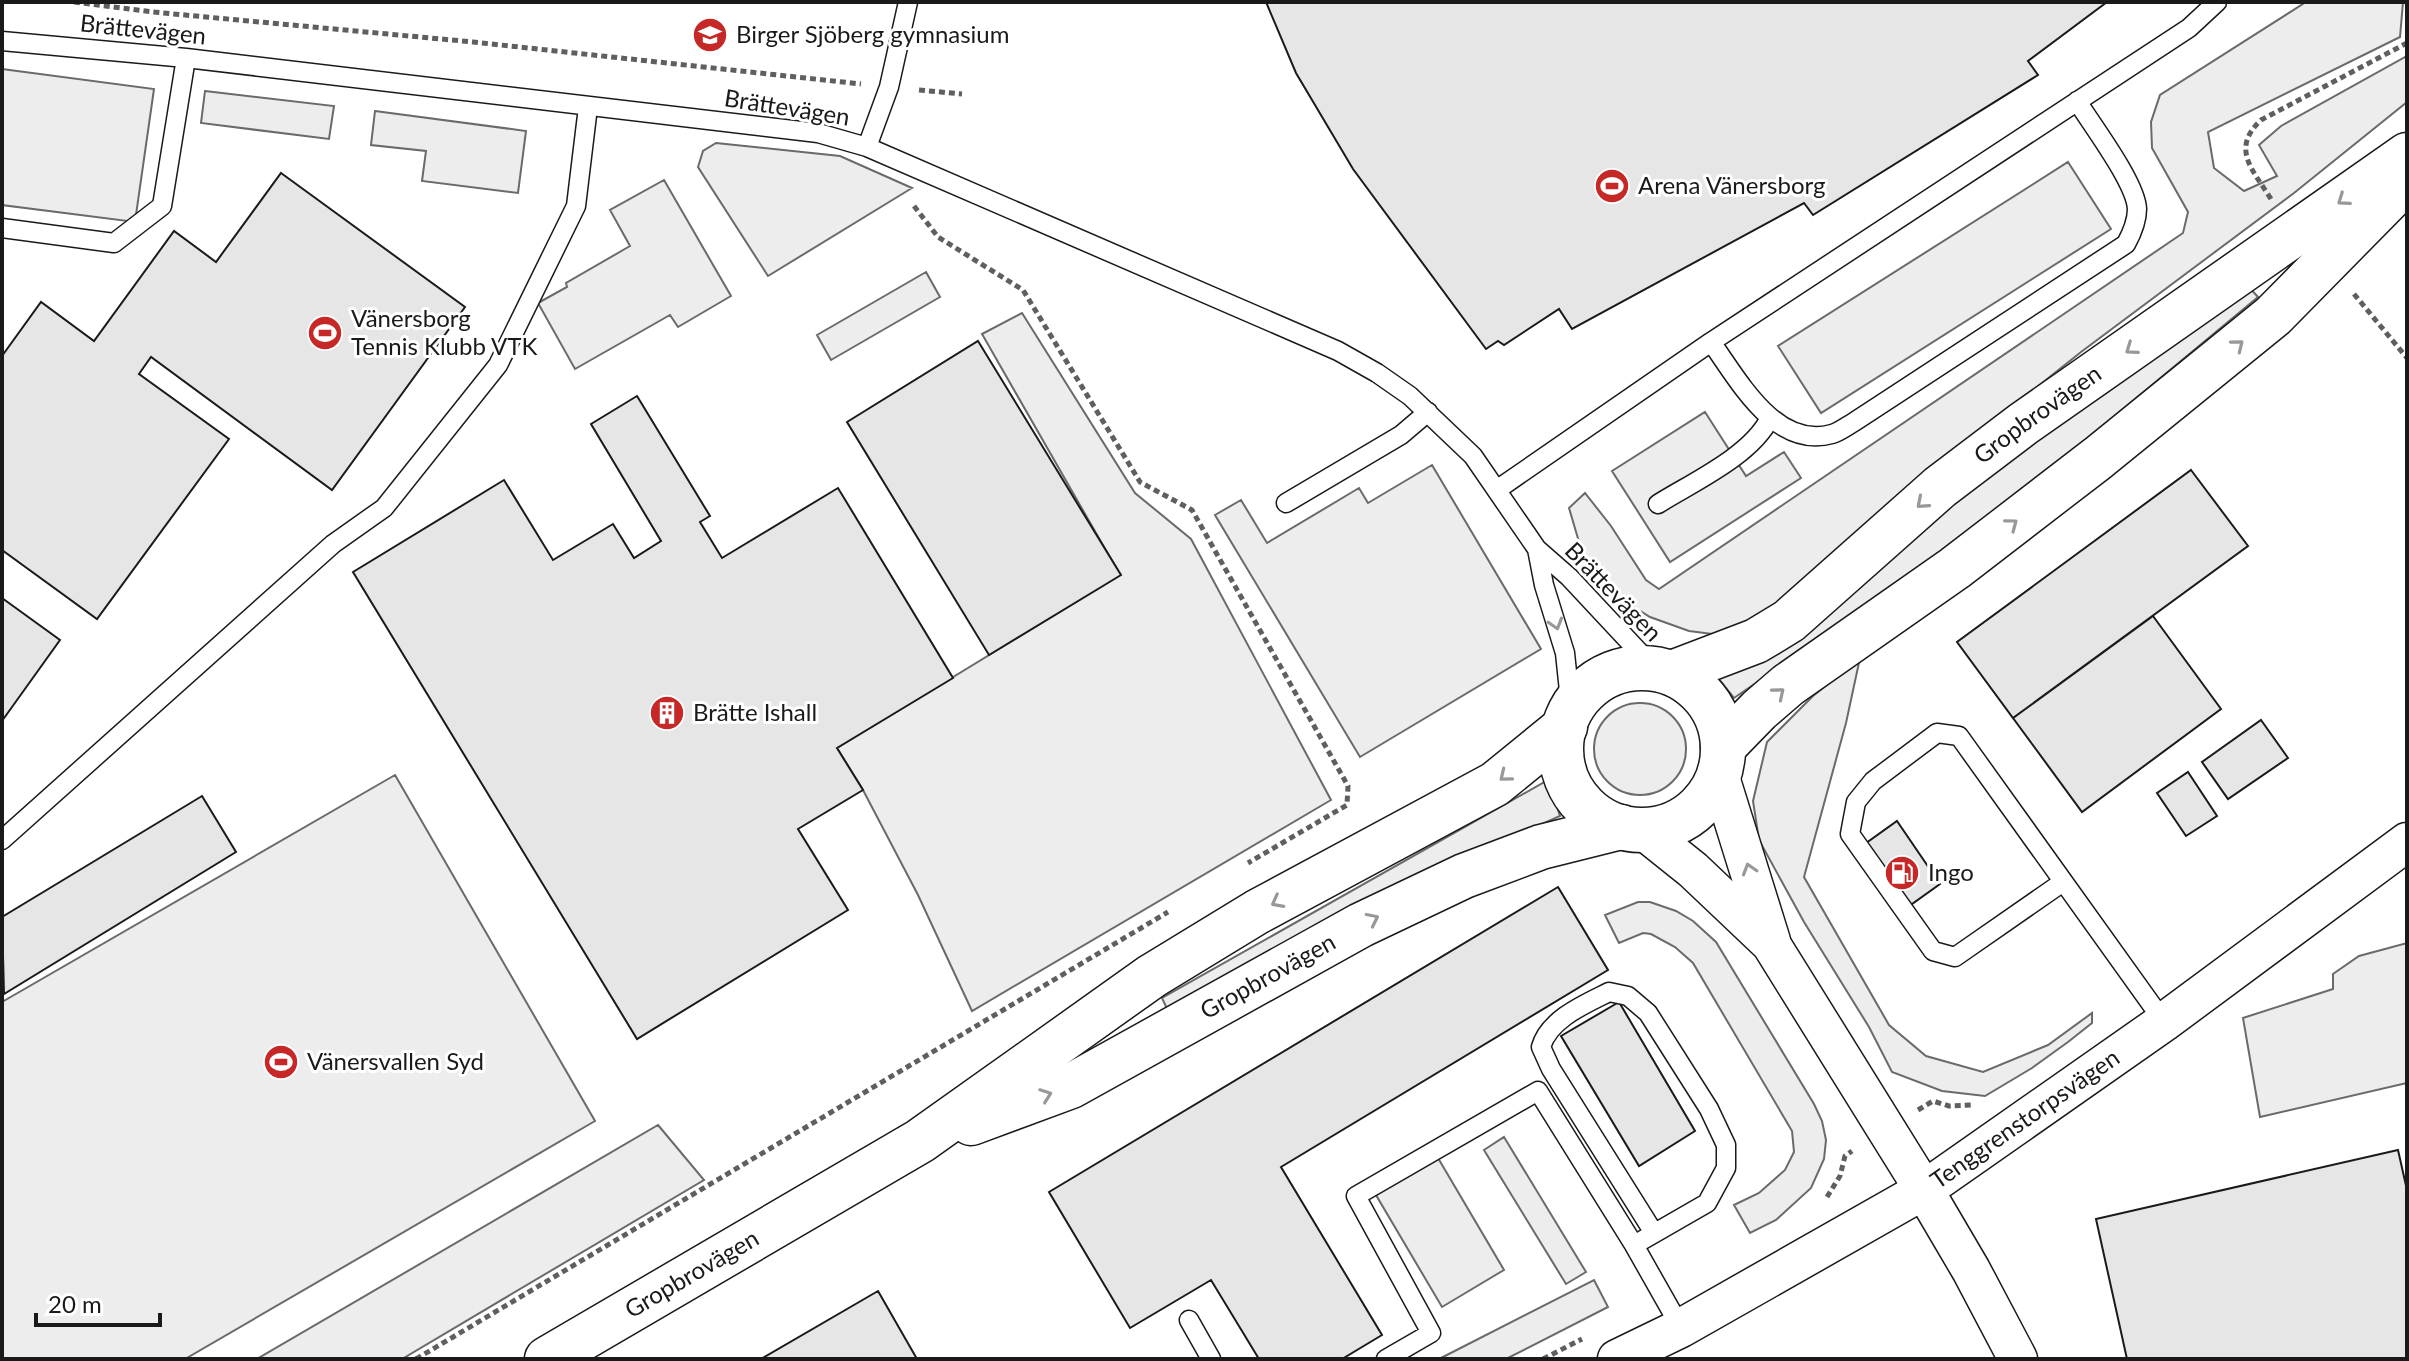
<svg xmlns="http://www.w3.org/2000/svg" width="2409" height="1361" font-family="Lato,sans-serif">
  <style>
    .built { fill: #ededed; stroke: #6a6a6a; stroke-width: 2 }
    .building { fill: #e6e6e6; stroke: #1a1a1a; stroke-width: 2 }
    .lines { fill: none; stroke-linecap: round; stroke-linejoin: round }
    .service-casing { stroke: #1a1a1a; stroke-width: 21 }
    .minor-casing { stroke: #1a1a1a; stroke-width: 41 }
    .tertiary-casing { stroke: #1a1a1a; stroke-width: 47 }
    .path { stroke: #5f5f5f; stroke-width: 5; stroke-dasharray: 6 4; stroke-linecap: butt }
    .service { stroke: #fff; stroke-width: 18 }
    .minor { stroke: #fff; stroke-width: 38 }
    .tertiary { stroke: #fff; stroke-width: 44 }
    .oneway { stroke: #989898 }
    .labels { text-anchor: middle; stroke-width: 6; stroke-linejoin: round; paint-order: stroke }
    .street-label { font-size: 24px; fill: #1a1a1a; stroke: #fff }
    .poi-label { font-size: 24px; fill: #1a1a1a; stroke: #fff; text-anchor: start }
  </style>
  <rect width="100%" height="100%" fill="#fff"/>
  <path class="built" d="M2306 2H2403L2400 37 2208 132 2214 168 2244 191 2277 176 2259 145 2281 126 2407 56V102L2294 193 2081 352 1978 434 1783 603 1720 635 1689 631 1650 617 1615 595 1582 552 1569 508 1585 493 1611 526 1646 580 1659 589 2183 233 2188 212 2152 148 2151 122 2160 95Z
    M2 69 154 89 135 222 2 205Z
    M205 91 334 106 329 139 201 123Z
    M375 111 526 131 518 193 422 181 426 151 371 145Z
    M716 143 840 156 912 188 768 276 698 167 703 151Z
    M2068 162 2111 229 1821 413 1778 346Z
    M664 180 731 296 678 327 670 315 575 369 538 303 567 287 566 283 630 246 610 210Z
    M926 272 940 297 831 360 817 335Z
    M2247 285 2258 297 2029 487 1935 560 1734 698 1717 677 1781 649 1809 633 1980 474Z
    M1022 313 1135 493 1191 539 1331 800 972 1011 918 895 863 790 837 748 1120 575 982 334Z
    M1705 412 1746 476 1784 452 1801 478 1670 562 1612 471Z
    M1432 465 1541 649 1360 757 1215 515 1241 500 1267 543 1359 488 1368 503Z
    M1860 658 1846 723 1804 877 1889 1025 1926 1056 1983 1072 2048 1045 2092 1013V1023L2068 1042 2032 1068 1985 1096 1942 1091 1892 1072 1869 1027 1804 922 1759 840 1753 801 1767 742 1813 696Z
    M1594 749a46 46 0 1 1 92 0a46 46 0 1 1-92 0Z
    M395 775 595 1121 185 1359H2V1002Z
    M1548 780 1560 816 1491 847 1168 1011 1162 998Z
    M1638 902H1650L1676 911 1693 921 1716 942 1814 1104 1822 1121 1826 1140 1824 1159 1811 1188 1776 1220 1750 1233 1734 1205 1759 1193 1785 1170 1794 1152 1792 1131 1693 963 1675 947 1651 934 1643 933 1619 943 1605 915Z
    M2407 943V1083L2260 1117 2243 1018 2333 989V974L2359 956Z
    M658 1125 704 1180 402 1359H257Z
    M1504 1137 1586 1272 1566 1284 1484 1150Z
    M1438 1158 1504 1270 1442 1307 1376 1195Z
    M1594 1280 1608 1307 1506 1359H1439Z"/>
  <path class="building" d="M1266 2H2107L2028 61 2038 75 1813 215 1804 203 1572 329 1559 309 1504 345 1498 341 1486 349 1353 169 1296 73Z
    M281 173 465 307 332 490 151 357 139 374 229 439 97 619 2 550V356L41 302 94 341 174 231 216 262Z
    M978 341 1121 575 989 655 847 422Z
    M637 396 710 516 700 522 722 558 838 488 953 678 837 748 863 790 798 829 848 910 637 1039 353 572 504 480 553 560 613 524 634 558 661 541 591 424Z
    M2191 470 2248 546 2013 718 1957 642Z
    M2 598 60 640 2 721Z
    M2153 616 2221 709 2082 812 2013 718Z
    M2261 720 2288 758 2228 799 2202 762Z
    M2188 772 2217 816 2186 836 2157 793Z
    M202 796 236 852 4 994 2 917Z
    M1897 821 1940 884 1905 909 1862 846Z
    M1558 887 1608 970 1281 1167 1382 1335 1342 1359H1259L1211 1280 1130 1328 1049 1192Z
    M1619 1002 1695 1131 1639 1166 1561 1036Z
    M2398 1150 2407 1190V1359H2127L2096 1219Z
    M878 1291 917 1359H761Z"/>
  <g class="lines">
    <g class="service-casing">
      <path id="service" d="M2 41 186 58 818 133 867 147 1338 351 1377 373 1410 396 1473 456 1537 549 1569 577 1655 669
        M867 147 889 87 908 2
        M2 228 114 243 162 206 186 58
        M1711 342C1738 379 1775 450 1832 434 1839 432 1847 426 1854 422L2126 244C2132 233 2137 222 2137 209 2136 183 2092 125 2077 101
        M1498 489 1711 342 2189 28 2217 2
        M1286 503 1401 435 1428 412
        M1658 504C1693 482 1751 456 1770 418
        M1537 549 1544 585 1565 653 1571 710
        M2 840 333 544 384 508 498 365 576 206 588 107
        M2063 882 1955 957 1933 951 1850 834 1856 802 1873 781 1937 733 1959 736 2164 1022
        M1634 1245 1707 1203 1726 1168V1145L1709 1109 1648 1013 1628 996 1609 992C1585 1004 1549 1019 1541 1047L1551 1069 1654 1233
        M1189 1320 1211 1359
        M1386 1359 1431 1333 1356 1196 1538 1091 1634 1245 1681 1328"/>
    </g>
    <g class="minor-casing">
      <g id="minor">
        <path d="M1719 774 1771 941"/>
        <path d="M1643 830 1693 870 1771 944 1924 1190 1971 1270 2018 1359"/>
        <path id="s1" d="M1617 1359 1681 1328 1924 1190 2164 1022 2407 842"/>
      </g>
    </g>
    <g class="tertiary-casing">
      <g id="tertiary">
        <circle cx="1642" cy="749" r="81"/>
        <path id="s2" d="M1672 673 1756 641 1789 621 1940 487 2023 424 2407 155"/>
        <path d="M1723 747 1759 710 1788 685 1955 568 2098 458 2273 316 2407 180"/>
        <path id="s3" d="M971 1123 1071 1086 1361 925 1464 876 1541 847 1621 827"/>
        <path id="s4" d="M547 1359 920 1141 1152 976 1257 912 1495 784 1565 727"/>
      </g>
    </g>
    <path class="path" d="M74 2 153 12 473 42 861 84
      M919 90 962 94
      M2271 199C2253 170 2230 149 2261 120L2407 43
      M914 206 938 237 1023 290 1140 482 1192 510 1348 786 1347 805 1248 863
      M2354 294 2407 358
      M1918 1110 1933 1101 1949 1106 1973 1105
      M1827 1197 1840 1176 1845 1156 1852 1151
      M416 1359 1168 912
      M1543 1359 1582 1339"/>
    <use href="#service" class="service"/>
    <use href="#minor" class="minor"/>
    <use href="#tertiary" class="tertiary"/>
  </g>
  <defs><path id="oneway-chevron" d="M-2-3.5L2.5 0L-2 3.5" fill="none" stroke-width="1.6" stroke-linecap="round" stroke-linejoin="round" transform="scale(2)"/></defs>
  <g class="oneway">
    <use href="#oneway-chevron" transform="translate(2343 200) rotate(145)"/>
    <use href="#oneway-chevron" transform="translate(2238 345) rotate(-39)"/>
    <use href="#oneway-chevron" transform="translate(2131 349) rotate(145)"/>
    <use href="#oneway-chevron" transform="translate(1922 503) rotate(139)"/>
    <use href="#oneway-chevron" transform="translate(2012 524) rotate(-37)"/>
    <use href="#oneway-chevron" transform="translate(1556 624) rotate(73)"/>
    <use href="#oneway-chevron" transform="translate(1779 693) rotate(-40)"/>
    <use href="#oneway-chevron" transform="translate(1505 776) rotate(141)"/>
    <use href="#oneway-chevron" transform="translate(1749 869) rotate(-107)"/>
    <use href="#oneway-chevron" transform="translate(1277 902) rotate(152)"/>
    <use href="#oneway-chevron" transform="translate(1373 919) rotate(-26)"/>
    <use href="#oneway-chevron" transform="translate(1046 1095) rotate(-20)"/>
  </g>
  <defs>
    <g id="school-disc" transform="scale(1.8)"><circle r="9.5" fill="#c62828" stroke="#fff"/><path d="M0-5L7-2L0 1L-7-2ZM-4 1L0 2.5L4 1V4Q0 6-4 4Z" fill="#fff"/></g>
    <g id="stadium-disc" transform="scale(1.8)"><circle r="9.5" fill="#c62828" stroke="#fff"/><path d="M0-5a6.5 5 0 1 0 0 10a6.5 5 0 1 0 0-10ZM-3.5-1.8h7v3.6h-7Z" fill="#fff"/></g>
    <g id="building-disc" transform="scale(1.8)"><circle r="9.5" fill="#c62828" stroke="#fff"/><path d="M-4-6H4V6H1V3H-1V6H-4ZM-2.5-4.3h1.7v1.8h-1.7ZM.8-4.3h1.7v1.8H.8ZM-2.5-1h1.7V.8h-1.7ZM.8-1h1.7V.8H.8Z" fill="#fff"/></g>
    <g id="fuel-disc" transform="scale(1.8)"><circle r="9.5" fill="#c62828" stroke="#fff"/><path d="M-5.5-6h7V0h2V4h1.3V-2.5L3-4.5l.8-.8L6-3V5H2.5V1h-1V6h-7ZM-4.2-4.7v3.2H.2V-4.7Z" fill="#fff"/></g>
  </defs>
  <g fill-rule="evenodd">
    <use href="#school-disc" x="710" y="35"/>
    <use href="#stadium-disc" x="1612" y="186"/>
    <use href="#stadium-disc" x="325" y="333"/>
    <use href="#building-disc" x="667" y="713"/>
    <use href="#fuel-disc" x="1902" y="873"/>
    <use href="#stadium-disc" x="281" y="1062"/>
  </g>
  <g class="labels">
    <g class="street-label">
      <text transform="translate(143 30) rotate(6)" y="8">Brättevägen</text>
      <text transform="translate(787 108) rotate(9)" y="8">Brättevägen</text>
      <text dy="8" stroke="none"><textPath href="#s2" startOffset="452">Gropbrovägen</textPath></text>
      <text transform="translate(1613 592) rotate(46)" y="8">Brättevägen</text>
      <text dy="8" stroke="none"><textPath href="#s3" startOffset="332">Gropbrovägen</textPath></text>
      <text dy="8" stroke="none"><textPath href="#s1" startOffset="474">Tenggrenstorpsvägen</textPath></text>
      <text dy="8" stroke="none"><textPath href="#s4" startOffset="168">Gropbrovägen</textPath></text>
    </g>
    <g class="poi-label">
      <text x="736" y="43">Birger Sjöberg gymnasium</text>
      <text x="1638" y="194">Arena Vänersborg</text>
      <text x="351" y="327">Vänersborg<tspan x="351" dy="28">Tennis Klubb VTK</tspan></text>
      <text x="693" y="721">Brätte Ishall</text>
      <text x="1928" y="881">Ingo</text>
      <text x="307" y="1070">Vänersvallen Syd</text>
    </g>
  </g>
  <rect width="2409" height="1361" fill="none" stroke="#1a1a1a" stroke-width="8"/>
  <path d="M36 1313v12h124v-12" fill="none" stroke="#1a1a1a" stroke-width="4"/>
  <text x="48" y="1313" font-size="24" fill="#1a1a1a" stroke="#ffffff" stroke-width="6" paint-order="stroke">20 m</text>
</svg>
